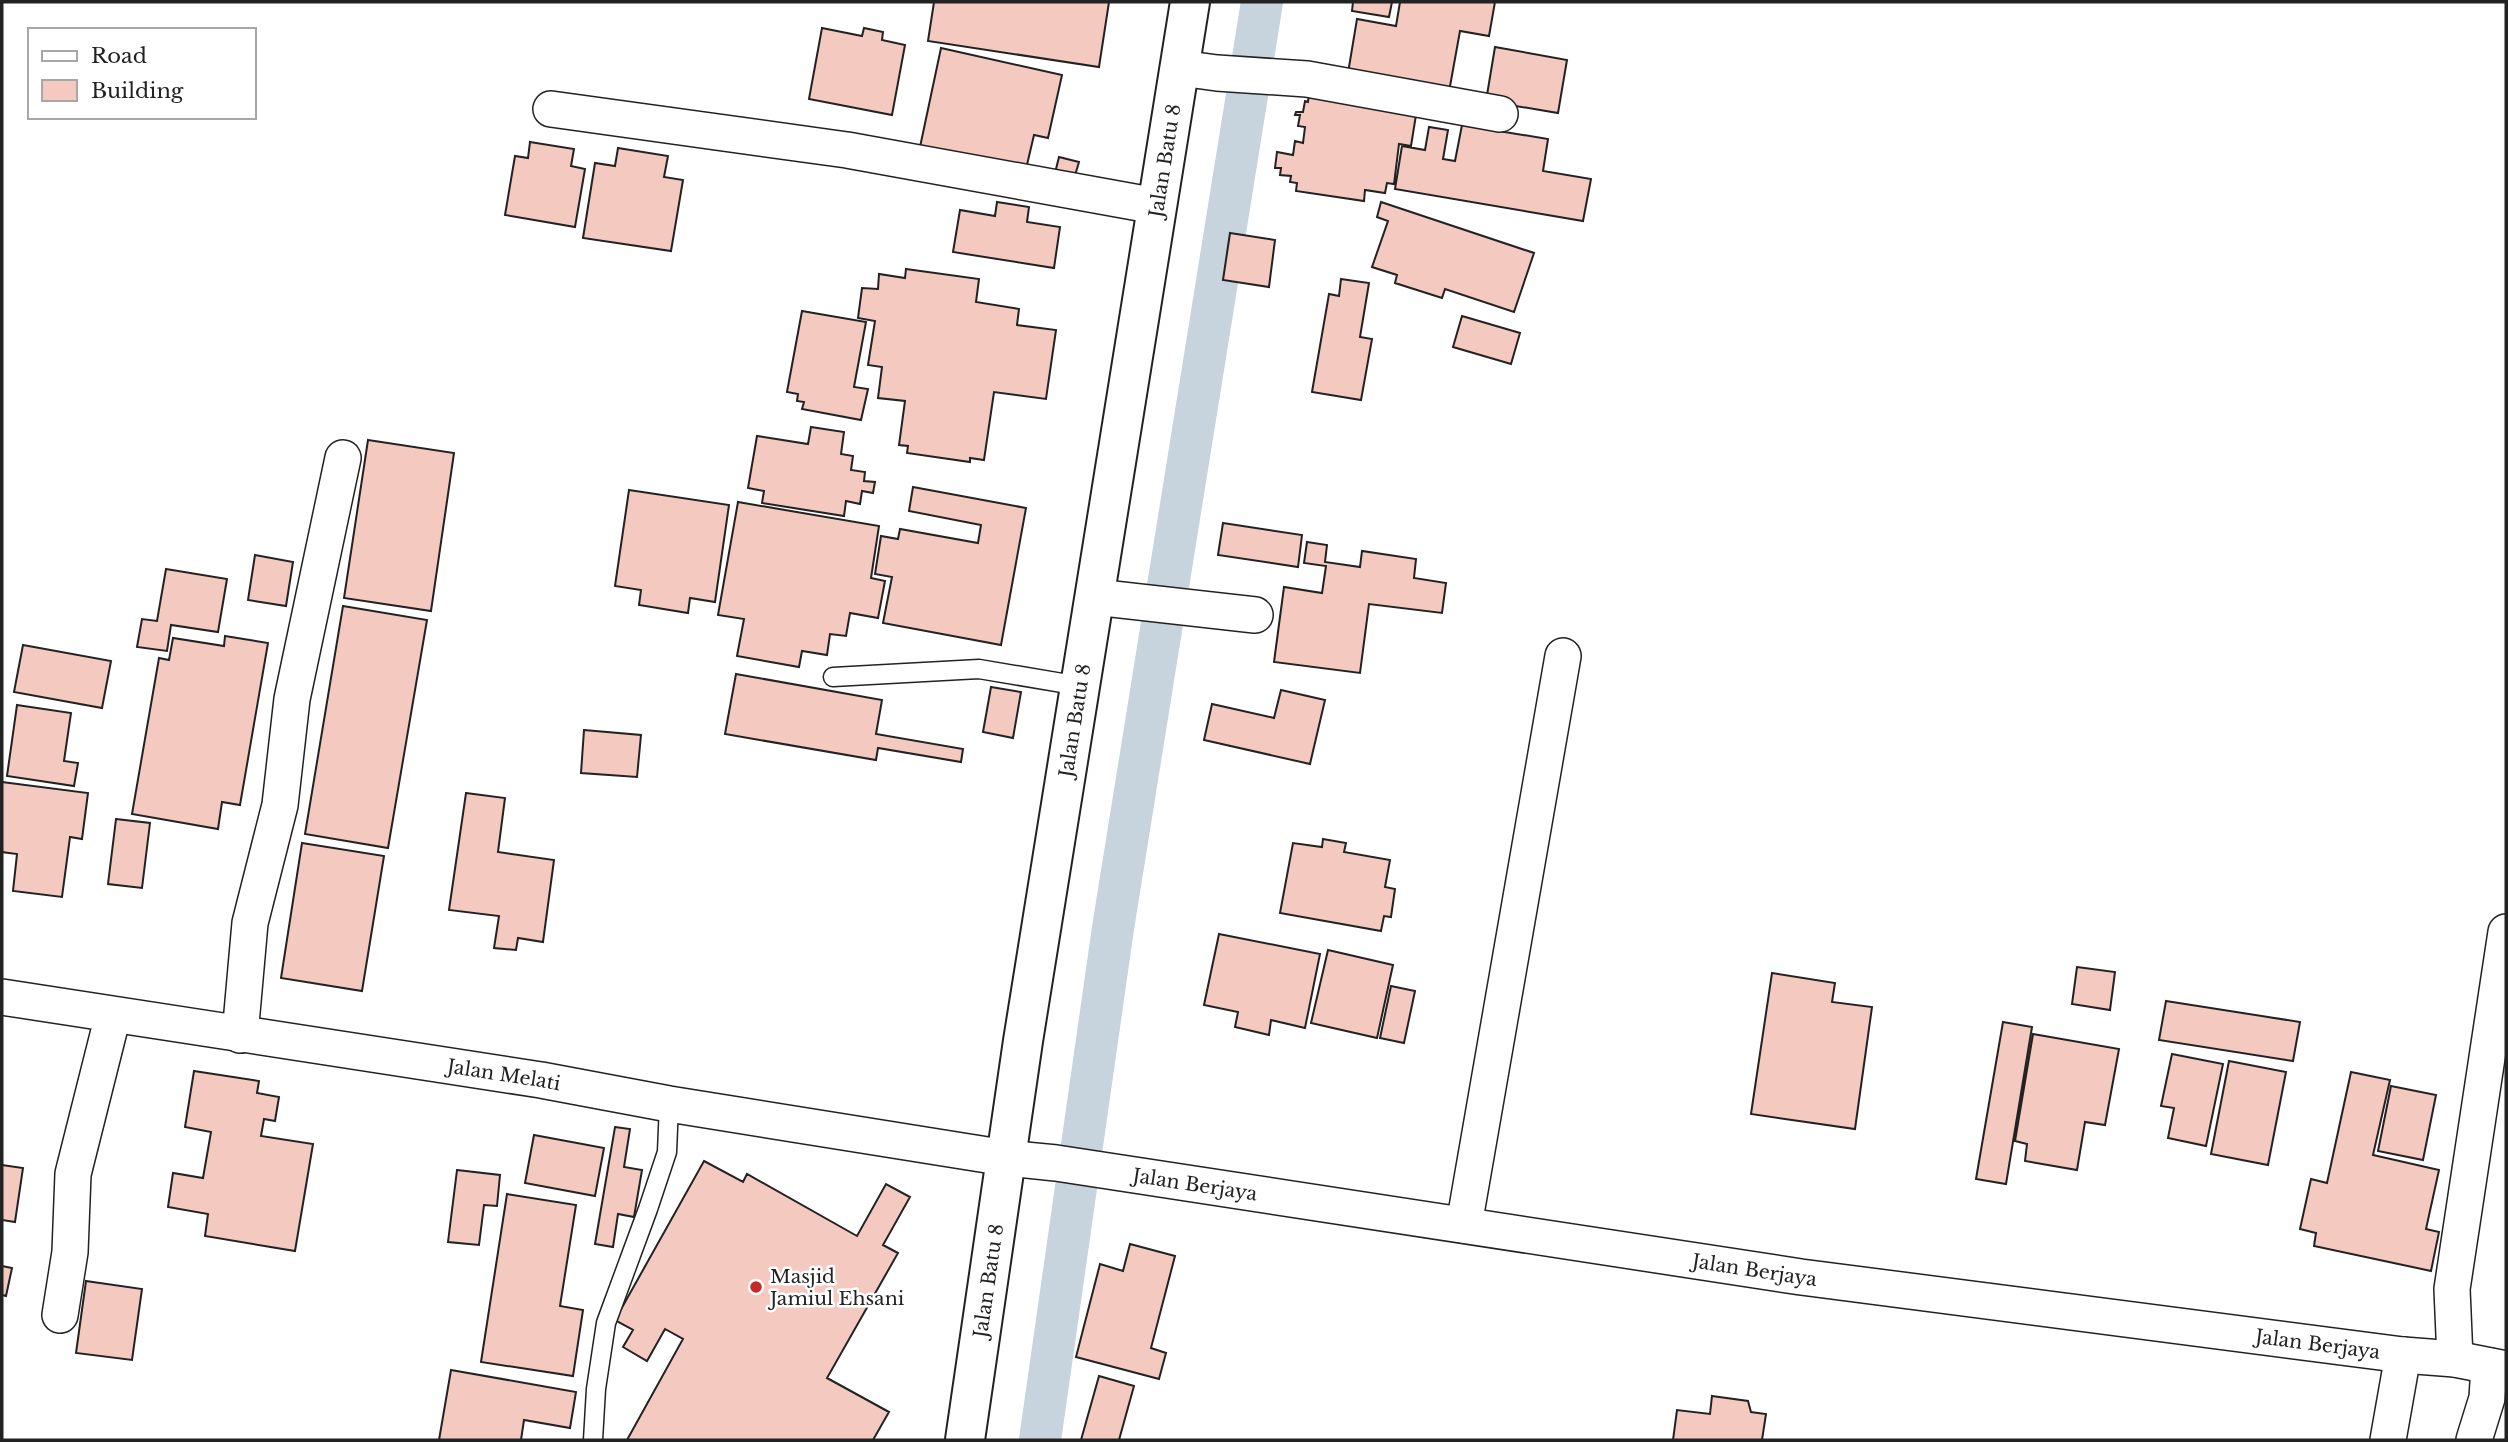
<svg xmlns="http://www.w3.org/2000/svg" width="2508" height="1442" font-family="'Libre Baskerville',serif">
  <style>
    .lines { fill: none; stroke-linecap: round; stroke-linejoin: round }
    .canal { stroke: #c7d3dd; stroke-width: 42 }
    .building { fill: #f3c9c0; stroke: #222; stroke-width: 2 }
    .service-casing { stroke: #222; stroke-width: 21 }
    .minor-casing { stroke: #222; stroke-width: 38 }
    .tertiary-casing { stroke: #222; stroke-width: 42 }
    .service { stroke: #fff; stroke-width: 18 }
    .minor { stroke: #fff; stroke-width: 35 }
    .tertiary { stroke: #fff; stroke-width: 38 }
    .poi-dot { fill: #c62828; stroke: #fff; stroke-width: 2.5 }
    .labels { text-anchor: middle; stroke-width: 5; stroke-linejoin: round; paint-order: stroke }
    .street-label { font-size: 19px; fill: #222; stroke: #fff }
    .poi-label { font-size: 19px; fill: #222; stroke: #fff; text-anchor: start }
  </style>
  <rect width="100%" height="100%" fill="#fff"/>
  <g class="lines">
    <path class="canal" d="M1040 1440 1113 928 1262 2"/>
  </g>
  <path class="building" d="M934 2H1109L1099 67 928 41Z
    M1353 2H1392L1389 17 1352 11Z
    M1400 2H1495L1489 36 1460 31 1447 103 1346 85 1357 19 1396 26Z
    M822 28 862 36 864 28 883 32 882 40 905 45 892 115 809 99Z
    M1495 47 1567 60 1558 113 1486 101Z
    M941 48 1062 75 1048 138 1034 135 1026 169 920 147Z
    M1309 93 1416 115 1411 146 1399 144 1394 184 1387 183 1385 193 1365 190 1364 201 1296 191 1297 183 1290 182 1291 176 1280 175 1281 168H1275L1277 152 1293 155 1295 141 1303 143 1305 127 1298 126 1300 115H1295L1296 112H1303L1305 101 1308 102Z
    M1462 125 1548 139 1543 171 1591 179 1583 221 1395 189 1402 146 1425 150 1429 127 1448 130 1443 159 1455 161Z
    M530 142 574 149 571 166 585 169 575 227 505 215 515 156 528 158Z
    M618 148 668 156 664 177 683 180 671 251 583 238 595 163 615 166Z
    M1059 157 1079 162 1073 182 1054 177Z
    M997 202 1029 207 1027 222 1060 227 1054 268 953 252 960 210 995 216Z
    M1381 202 1534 253 1514 312 1445 289 1442 298 1395 283 1397 275 1372 267 1388 221 1377 217Z
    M1230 233 1275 240 1269 287 1223 280Z
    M906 269 979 279 976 302 1019 309 1017 325 1056 330 1046 399 994 392 984 460 970 458V462L907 453 908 446 899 445 905 401 878 398 882 367 868 365 875 321 858 318 862 288 878 289 879 274 905 278Z
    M1341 279 1369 283 1360 337 1372 339 1361 400 1312 392 1329 294 1339 296Z
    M802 311 866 322 854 387 868 389 861 420 802 409 804 402 797 401 798 394 787 392Z
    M1462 316 1520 333 1511 364 1453 347Z
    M811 427 844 432 841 454 853 456 851 470 865 472 864 481 875 482 873 493 862 491 860 504 846 501 844 516 762 503 764 491 748 488 757 436 808 444Z
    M368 440 454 453 431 611 344 598Z
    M913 487 1026 508 1001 645 883 623 892 577 875 574 881 536 898 539 900 529 978 543 981 525 909 511Z
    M629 490 729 505 715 602 690 598 688 613 639 605 641 590 615 586Z
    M738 502 879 526 871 578 885 581 878 618 850 613 846 636 830 634 827 655 802 651 799 667 737 656 744 619 718 615Z
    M1223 523 1302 535 1298 567 1218 555Z
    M1307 542 1327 545 1325 562 1360 567 1362 551 1416 559 1414 578 1446 583 1442 613 1369 604 1360 673 1274 662 1284 587 1322 593 1326 566 1304 563Z
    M255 555 293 562 286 606 248 600Z
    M166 569 227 579 218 632 171 625 167 651 137 647 142 619 157 621Z
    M343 606 427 620 388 848 305 834Z
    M225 636 268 643 240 805 222 802 218 829 132 814 159 658 169 660 173 638 224 646Z
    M23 645 111 661 102 708 14 692Z
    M736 674 882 700 876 734 963 749 961 762 878 748 876 760 725 734Z
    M991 687 1021 692 1013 738 983 732Z
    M1281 690 1325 700 1310 764 1204 740 1212 704 1274 718Z
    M17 705 71 713 64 761 78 763 74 786 7 776Z
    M584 730 641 735 637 777 581 773Z
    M2 782 88 793 82 839 70 837 62 897 13 891 17 854 2 852Z
    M466 793 505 798 498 852 554 860 543 942 518 938 516 950 494 948 499 916 449 910Z
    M116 819 150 823 142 888 108 884Z
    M1323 839 1346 843 1344 852 1390 860 1385 887 1395 889 1391 917 1384 916 1381 931 1280 913 1293 843 1322 847Z
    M302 843 384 856 362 991 281 978Z
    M1219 934 1320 954 1305 1028 1271 1020 1269 1035 1235 1027 1238 1012 1204 1005Z
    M1328 950 1393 965 1377 1038 1311 1023Z
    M2077 967 2115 972 2110 1010 2072 1004Z
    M1772 973 1835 983 1832 1002 1872 1007 1855 1129 1751 1114Z
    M1391 986 1415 991 1404 1043 1380 1038Z
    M2166 1001 2300 1022 2293 1061 2159 1040Z
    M2003 1022 2032 1027 2006 1184 1976 1179Z
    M2033 1034 2119 1049 2105 1125 2085 1122 2077 1170 2025 1161 2027 1144 2015 1141Z
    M2172 1054 2223 1064 2206 1146 2168 1138 2174 1108 2161 1106Z
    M2229 1061 2286 1072 2268 1165 2211 1154Z
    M194 1071 259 1081 257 1093 279 1097 275 1121 264 1119 261 1136 313 1144 295 1251 205 1236 208 1214 168 1207 173 1173 203 1178 211 1132 185 1127Z
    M2351 1072 2390 1080 2373 1155 2439 1170 2426 1229 2439 1232 2431 1271 2314 1246 2316 1233 2300 1229 2311 1179 2327 1183Z
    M2391 1086 2436 1095 2423 1160 2378 1151Z
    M615 1127 630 1129 624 1167 642 1170 634 1217 618 1214 613 1247 595 1244Z
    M534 1135 604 1148 595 1196 525 1183Z
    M704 1161 743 1182 747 1174 857 1236 886 1184 910 1197 883 1245 898 1253 827 1378 889 1412 873 1440H627L683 1339 665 1329 647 1361 623 1347 633 1330 615 1320Z
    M2 1165 23 1168 15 1222 2 1220Z
    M457 1170 500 1175 497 1206 484 1205 479 1245 448 1242Z
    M507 1194 576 1205 560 1306 583 1310 573 1376 481 1362Z
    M1130 1244 1175 1256 1151 1348 1166 1353 1159 1379 1076 1357 1100 1264 1123 1271Z
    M2 1266 12 1268 6 1296 2 1295Z
    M86 1281 142 1289 132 1360 76 1353Z
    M451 1370 576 1392 570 1428 524 1420 521 1440H439Z
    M1099 1376 1134 1386 1119 1440H1081Z
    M1712 1396 1748 1401 1751 1412 1766 1414 1762 1440H1673L1677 1410 1710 1414Z"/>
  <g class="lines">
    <g class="service-casing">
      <path id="service" d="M833 677 979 669 1080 686
        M593 1440 596 1389 606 1323 648 1209 667 1152 669 1104"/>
    </g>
    <g class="minor-casing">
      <g id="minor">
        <path d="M1180 68 1217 73 1307 79 1500 114"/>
        <path d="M551 109 847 150 1156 206"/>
        <path d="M1095 597 1255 615"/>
        <path id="s1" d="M2 997 541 1080 669 1104 1006 1158 1056 1163 1801 1277 2403 1355 2455 1359 2506 1369"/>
        <path d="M240 1035 250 923 280 805 292 699 343 458"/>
        <path d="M1464 1225 1563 656"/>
        <path d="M60 1315 70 1252 73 1174 113 1015"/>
        <path d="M2455 1359 2452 1289 2506 932"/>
        <path d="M2388 1440 2403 1355"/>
        <path d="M2474 1440 2487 1398 2489 1366"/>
      </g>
    </g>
    <g class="tertiary-casing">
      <g id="tertiary">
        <path id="s2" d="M965 1440 1023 1041 1190 2"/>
      </g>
    </g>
    <use href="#service" class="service"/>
    <use href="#minor" class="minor"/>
    <use href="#tertiary" class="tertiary"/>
  </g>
  <circle class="poi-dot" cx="756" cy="1287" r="7"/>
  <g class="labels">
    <g class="street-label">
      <text dy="7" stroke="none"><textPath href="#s2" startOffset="1295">Jalan Batu 8</textPath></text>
      <text dy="7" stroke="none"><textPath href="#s2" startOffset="728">Jalan Batu 8</textPath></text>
      <text dy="7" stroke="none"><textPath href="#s1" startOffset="508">Jalan Melati</textPath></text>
      <text dy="7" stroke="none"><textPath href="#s1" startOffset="1208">Jalan Berjaya</textPath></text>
      <text dy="7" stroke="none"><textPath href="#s1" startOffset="1774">Jalan Berjaya</textPath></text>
      <text dy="7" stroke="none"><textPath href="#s2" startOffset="161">Jalan Batu 8</textPath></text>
      <text dy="7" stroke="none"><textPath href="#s1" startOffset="2342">Jalan Berjaya</textPath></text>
    </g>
    <g class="poi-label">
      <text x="770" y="1283">Masjid<tspan x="770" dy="22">Jamiul Ehsani</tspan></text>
    </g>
  </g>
  <rect width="2508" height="1442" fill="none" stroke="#222222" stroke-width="7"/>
  <rect x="28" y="28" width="228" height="91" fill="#ffffff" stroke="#a7a7a7" stroke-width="2"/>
  <rect x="42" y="51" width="35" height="10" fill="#ffffff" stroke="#a7a7a7" stroke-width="2"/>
  <text x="91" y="63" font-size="21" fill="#222222">Road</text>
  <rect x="42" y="80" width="35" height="21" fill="#f3c9c0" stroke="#a7a7a7" stroke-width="2"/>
  <text x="91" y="98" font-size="21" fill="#222222">Building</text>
</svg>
